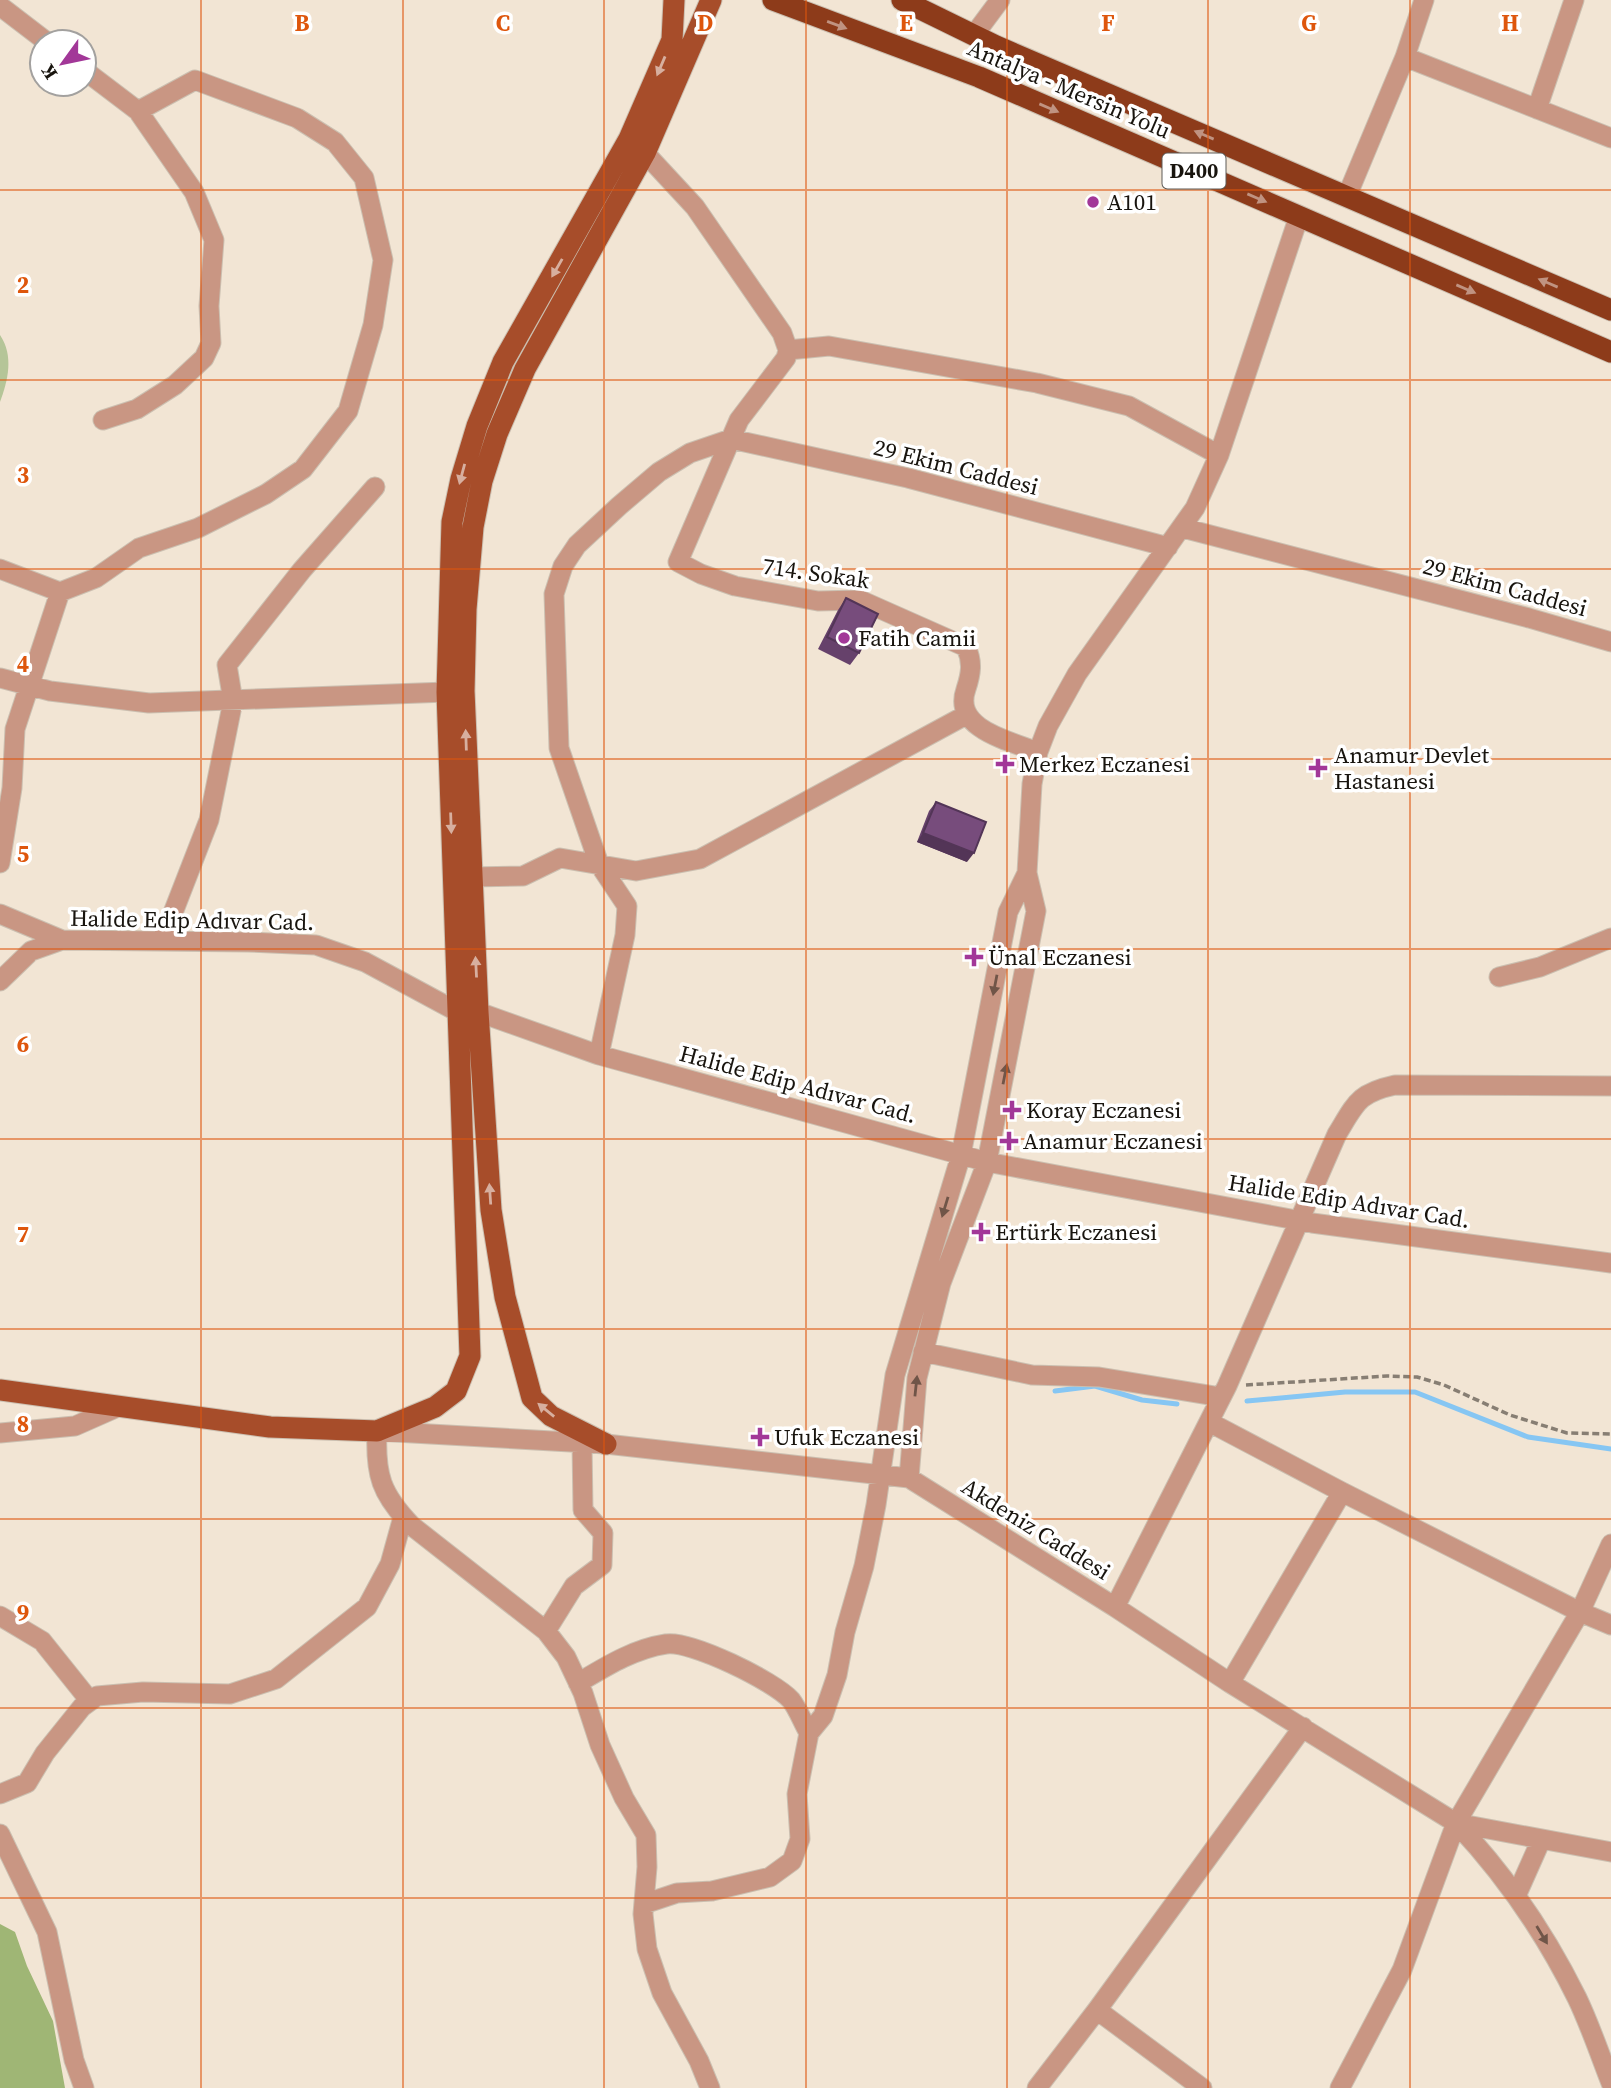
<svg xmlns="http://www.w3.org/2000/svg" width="1611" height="2088" font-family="'Source Serif 4',serif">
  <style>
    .green { fill: #b5c598 }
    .forest { fill: #9fb675 }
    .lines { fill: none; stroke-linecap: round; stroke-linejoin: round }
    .stream { stroke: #86c6f3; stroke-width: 5 }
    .minor-casing { stroke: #cbbfb0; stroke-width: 21 }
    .major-casing { stroke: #cbbfb0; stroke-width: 23 }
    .highway-casing { stroke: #cbbfb0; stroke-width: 23 }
    .path { stroke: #877e73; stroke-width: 3.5; stroke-dasharray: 7 3.5; stroke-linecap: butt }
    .minor { stroke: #c99683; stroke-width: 19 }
    .major { stroke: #a74d2a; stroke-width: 21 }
    .highway { stroke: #8d3b1a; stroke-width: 21 }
    .wall { fill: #66416b }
    .shaded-wall { fill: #533557 }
    .building { fill: #774c7c; stroke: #533557; stroke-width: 2 }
    .oneway { fill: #c09381 }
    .oneway2 { fill: #d7af9f }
    .oneway3 { fill: #705548 }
    .grid { fill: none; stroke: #de560c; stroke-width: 2; stroke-opacity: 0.55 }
    .poi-dot { fill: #a23798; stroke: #fff; stroke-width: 2.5 }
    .labels { text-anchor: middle; stroke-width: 7; stroke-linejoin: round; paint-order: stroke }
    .shield { fill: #fff; stroke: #5d5a56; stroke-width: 2 }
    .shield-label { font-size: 21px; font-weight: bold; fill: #18140e }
    .street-label { font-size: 23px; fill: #18140e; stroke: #fff }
    .poi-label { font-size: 23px; fill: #18140e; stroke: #fff; text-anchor: start }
    .grid-label { font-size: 23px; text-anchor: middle; font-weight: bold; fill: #de560c; stroke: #fff; stroke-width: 7; stroke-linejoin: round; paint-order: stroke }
  </style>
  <rect width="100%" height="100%" fill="#f2e5d4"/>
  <path class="green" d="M0 335C14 356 8 380 0 402Z"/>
  <path class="forest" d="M0 1924 15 1932 27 1966 53 2021 65 2088H0Z"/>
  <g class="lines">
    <path class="stream" d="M1055 1391 1095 1386 1142 1400 1177 1404
      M1247 1401 1345 1392H1415L1528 1437 1611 1449"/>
    <g class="minor-casing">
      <path id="minor" d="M0 6 47 42
        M974 35 1000 0
        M1405 57 1611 138
        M1537 109 1574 0
        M645 153 695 207 782 333 788 350 786 358 739 420 678 562 701 574 735 586 818 601 860 600 966 647C973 662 971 674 966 689 952 729 1010 741 1038 752
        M1347 196 1405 57 1424 0
        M788 350 829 346 1037 383 1129 406 1219 455
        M103 420 137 409 175 385 204 358 211 343 209 306 214 240 194 192 138 111
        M731 439 908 478 1168 547
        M1183 528 1529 618 1611 642
        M0 569 60 592 96 578 139 548 198 528 266 494 303 469 348 411 373 325 383 260 364 178 335 142 297 118 195 80 138 111 84 70
        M0 678 50 691 149 703 447 692
        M0 863 12 788 15 729 60 592
        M471 877 523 876 560 858 636 871 700 859 966 715
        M0 914 62 940
        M162 941 209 820 233 701 227 665 302 570 375 487
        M1499 977 1540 967 1611 938
        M0 981 31 951 62 940 248 942 316 945 365 962 456 1011 478 1012 599 1055 987 1162 1312 1223 1611 1263
        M599 1055 625 935 627 906 599 864 559 748 554 594 563 566 577 545 619 506 659 472 690 453 731 439
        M923 1352 1032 1375 1099 1377 1221 1397
        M1209 1422 1342 1492 1580 1612 1611 1625
        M0 1433 75 1426 118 1407
        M909 1478 917 1378 941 1283 987 1162 1036 911 1027 873 1032 784 1038 752 1048 726 1077 674 1195 508 1219 455 1299 216
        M1115 1607 1227 1386 1337 1134C1356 1103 1358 1093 1395 1085L1611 1086
        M0 1616 42 1641 90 1701
        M546 1631 574 1586 602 1565 603 1533 583 1510 582 1443
        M578 1683C605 1667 633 1649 666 1644 690 1640 774 1681 791 1700 798 1709 803 1723 809 1733
        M1230 1683 1342 1492
        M0 1794 27 1783 45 1753 82 1707 97 1696 143 1692 230 1694 276 1679 367 1607 390 1564 403 1517
        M1456 1823C1506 1876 1545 1933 1577 1998 1590 2025 1600 2055 1611 2083
        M0 1834 47 1932 74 2060 84 2088
        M1517 1894 1541 1840
        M644 1904 677 1893 712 1891 770 1877 792 1861 800 1839 797 1794 809 1733 823 1716 837 1675 845 1632 864 1566 876 1505 895 1375 961 1155 1008 912 1027 873
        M1097 2010 1202 2088
        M710 2088 699 2061 662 1993 647 1949 643 1914 647 1867 646 1835 624 1798 600 1745 583 1693 566 1657 546 1631 412 1526C381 1494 375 1475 377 1431L606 1444 909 1478 1115 1607 1230 1683 1456 1823 1611 1852
        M1037 2088 1097 2010 1303 1727
        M1340 2088 1402 1970 1456 1823 1580 1612 1611 1544"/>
    </g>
    <g class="major-casing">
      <path id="major" d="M0 1390 270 1427 377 1431 435 1407 456 1391 470 1356 447 692 452 522 461 479 477 426 503 362 629 139 672 40 674 0
        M606 1444 551 1416 532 1398 505 1297 491 1210 478 1012 464 691 466 609 473 527 482 481 497 434 525 369 645 153 711 0"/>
    </g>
    <g class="highway-casing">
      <path id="highway" d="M773 0 979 77 1611 352
        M902 0 996 46 1611 310"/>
    </g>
    <path class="path" d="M1246 1385 1387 1376 1417 1377 1444 1385 1510 1415 1567 1433 1611 1434"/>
    <use href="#minor" class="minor"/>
    <use href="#major" class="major"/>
    <use href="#highway" class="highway"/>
  </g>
  <path class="wall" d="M846 598 859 653 850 665 818 649 838 610Z
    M936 802 967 862 917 842 929 811Z"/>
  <path class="shaded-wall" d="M923 833 974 853 967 862 917 842Z"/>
  <path class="building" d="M846 598 878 614 859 653 827 637Z
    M936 802 986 822 974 853 923 833Z"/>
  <defs><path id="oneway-solid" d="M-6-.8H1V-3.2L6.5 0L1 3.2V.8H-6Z" transform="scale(1.75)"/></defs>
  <g class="oneway">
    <use href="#oneway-solid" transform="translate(837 25) rotate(20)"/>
    <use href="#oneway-solid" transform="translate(1049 108) rotate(23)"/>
    <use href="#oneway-solid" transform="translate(1204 135) rotate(-157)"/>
    <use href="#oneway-solid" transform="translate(1257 198) rotate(23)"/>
    <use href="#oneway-solid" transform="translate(1548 283) rotate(-157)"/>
    <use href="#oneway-solid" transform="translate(1466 289) rotate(23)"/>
  </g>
  <g class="oneway2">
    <use href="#oneway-solid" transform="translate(661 66) rotate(113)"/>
    <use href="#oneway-solid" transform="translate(557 268) rotate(120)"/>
    <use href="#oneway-solid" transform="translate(462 474) rotate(105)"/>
    <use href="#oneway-solid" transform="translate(466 740) rotate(-92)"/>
    <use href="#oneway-solid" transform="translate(451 823) rotate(88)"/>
    <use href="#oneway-solid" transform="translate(476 967) rotate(-93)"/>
    <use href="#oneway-solid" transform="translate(490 1194) rotate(-94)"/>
    <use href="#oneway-solid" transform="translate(546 1410) rotate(-141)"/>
  </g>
  <g class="oneway3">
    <use href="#oneway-solid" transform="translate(995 985) rotate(101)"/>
    <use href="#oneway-solid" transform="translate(1005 1074) rotate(-79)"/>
    <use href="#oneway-solid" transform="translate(945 1207) rotate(107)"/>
    <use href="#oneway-solid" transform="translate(916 1386) rotate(-84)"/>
    <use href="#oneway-solid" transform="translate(1542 1935) rotate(59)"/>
  </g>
  <path class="grid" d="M201 0V2088M403 0V2088M604 0V2088M806 0V2088M1007 0V2088M1208 0V2088M1410 0V2088M0 190H1611M0 380H1611M0 569H1611M0 759H1611M0 949H1611M0 1139H1611M0 1329H1611M0 1519H1611M0 1708H1611M0 1898H1611"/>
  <g class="poi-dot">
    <circle cx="1093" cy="202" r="7"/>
    <circle cx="844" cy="638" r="7"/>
    <path d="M1001.5 753.5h7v7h7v7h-7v7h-7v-7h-7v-7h7z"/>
    <path d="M1314.5 757.5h7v7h7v7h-7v7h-7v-7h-7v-7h7z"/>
    <path d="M970.5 946.5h7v7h7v7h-7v7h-7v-7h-7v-7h7z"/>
    <path d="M1008.5 1099.5h7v7h7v7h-7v7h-7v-7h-7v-7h7z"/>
    <path d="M1005.5 1130.5h7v7h7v7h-7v7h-7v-7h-7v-7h7z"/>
    <path d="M977.5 1221.5h7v7h7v7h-7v7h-7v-7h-7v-7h7z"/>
    <path d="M756.5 1426.5h7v7h7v7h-7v7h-7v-7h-7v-7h7z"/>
  </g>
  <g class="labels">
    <rect class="shield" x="1162.5" y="153.5" width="63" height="35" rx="5"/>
    <g class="shield-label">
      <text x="1194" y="178">D400</text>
    </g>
    <g class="street-label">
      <text transform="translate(1069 89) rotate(23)" y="8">Antalya - Mersin Yolu</text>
      <text transform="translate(956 467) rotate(14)" y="8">29 Ekim Caddesi</text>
      <text transform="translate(816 573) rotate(8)" y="8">714. Sokak</text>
      <text transform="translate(1505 587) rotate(15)" y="8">29 Ekim Caddesi</text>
      <text transform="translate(192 920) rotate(1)" y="8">Halide Edip Adıvar Cad.</text>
      <text transform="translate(798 1084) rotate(15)" y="8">Halide Edip Adıvar Cad.</text>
      <text transform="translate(1349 1201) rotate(9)" y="8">Halide Edip Adıvar Cad.</text>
      <text transform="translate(1036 1529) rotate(32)" y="8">Akdeniz Caddesi</text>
    </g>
    <g class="poi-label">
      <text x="1107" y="210">A101</text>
      <text x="858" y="646">Fatih Camii</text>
      <text x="1334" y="763">Anamur Devlet<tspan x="1334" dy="26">Hastanesi</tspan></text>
      <text x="1019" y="772">Merkez Eczanesi</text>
      <text x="988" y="965">Ünal Eczanesi</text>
      <text x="1026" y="1118">Koray Eczanesi</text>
      <text x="1023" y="1149">Anamur Eczanesi</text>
      <text x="995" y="1240">Ertürk Eczanesi</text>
      <text x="774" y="1445">Ufuk Eczanesi</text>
    </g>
  </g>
  <g class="grid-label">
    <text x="302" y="31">B</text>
    <text x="503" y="31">C</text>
    <text x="705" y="31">D</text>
    <text x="906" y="31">E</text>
    <text x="1108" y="31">F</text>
    <text x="1309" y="31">G</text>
    <text x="1510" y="31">H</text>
    <text x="23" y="293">2</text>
    <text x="23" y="483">3</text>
    <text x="23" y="672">4</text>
    <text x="23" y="862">5</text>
    <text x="23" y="1052">6</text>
    <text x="23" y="1242">7</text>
    <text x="23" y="1432">8</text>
    <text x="23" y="1621">9</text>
  </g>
  <g transform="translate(63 63) rotate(237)"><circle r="33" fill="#ffffff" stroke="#a3a19f" stroke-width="2"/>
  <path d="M0-5L12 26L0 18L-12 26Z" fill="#a23798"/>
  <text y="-10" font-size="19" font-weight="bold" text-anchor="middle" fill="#18140e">K</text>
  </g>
</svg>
